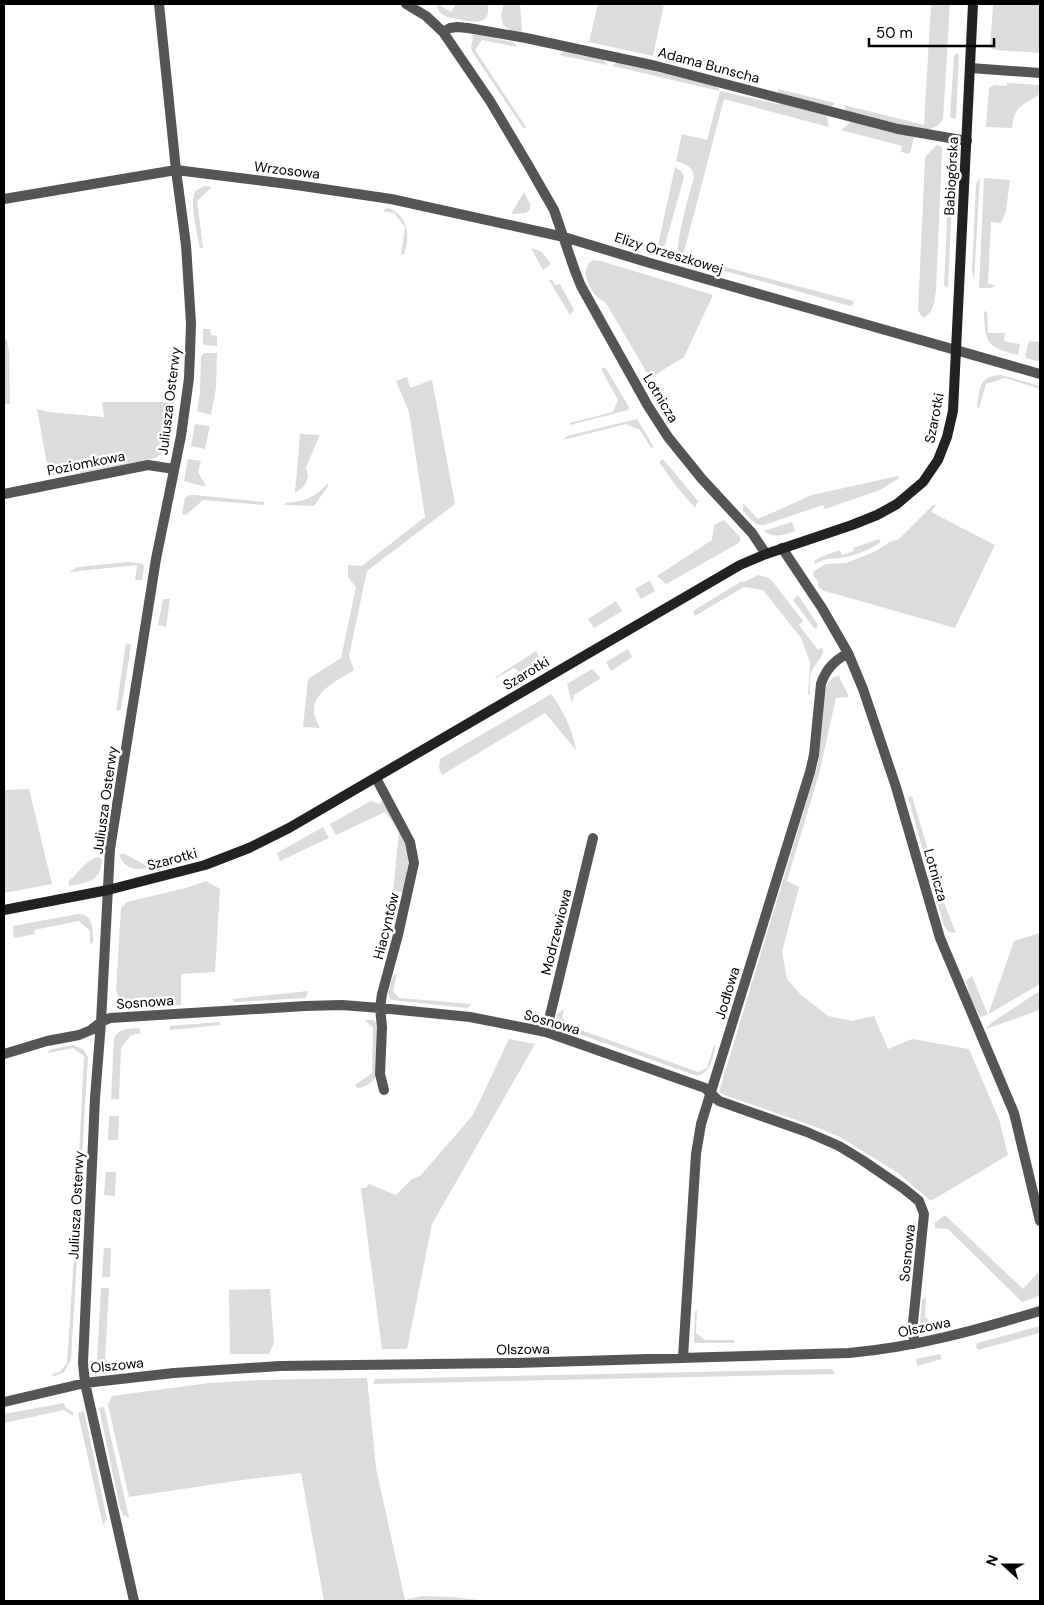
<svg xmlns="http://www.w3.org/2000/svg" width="1044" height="1605" font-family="'DM Sans',sans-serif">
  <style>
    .green { fill: #dcdcdc }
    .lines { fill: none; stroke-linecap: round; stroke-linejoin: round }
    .street { stroke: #555; stroke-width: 10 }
    .secondary { stroke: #222; stroke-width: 10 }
    .labels { text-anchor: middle; stroke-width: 5; stroke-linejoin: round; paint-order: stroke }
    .street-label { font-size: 14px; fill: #000; stroke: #fff }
  </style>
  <rect width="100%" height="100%" fill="#fff"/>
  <path class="green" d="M437 4 451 12 456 4H488C491 27 473 22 458 19 452 18 447 18 442 14 438 11 437 9 437 4Z
    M504 4H520L522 32 510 30 503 25 501 15Z
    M598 4H664L653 56 589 42Z
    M931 4H950L943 119C938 128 931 129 922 130L846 111 844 105 924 125Z
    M993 4H1040V53L996 50 990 48Z
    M471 35H478L513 42 517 47 482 40 475 50 526 127 524 129 473 53 471 48 473 38Z
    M566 50 603 59 607 65 559 55Z
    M956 54H959L956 117 954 119 950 117 954 56Z
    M617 62 716 86 720 91 778 104 783 103 826 114 829 127 724 99 683 256 693 259 690 261C687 260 681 260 679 257 673 248 691 189 694 177 693 166 685 164 676 161L682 134 707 140 720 91 612 66Z
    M1007 83 1040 85V94C1024 106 1014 104 1012 128L986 127 989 88 994 85 1007 86Z
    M778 89 835 103 830 108 778 94Z
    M852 121 914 137 910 154 901 152 902 146 841 130Z
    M937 145 942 147V152L936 291C934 302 934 313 923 318L918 311 925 159 926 156Z
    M950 150 954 152V155L948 288 944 285Z
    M675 167 682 172 684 177 663 252 656 254Z
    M980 178 974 279 972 270 976 184Z
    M984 178 1010 180 1006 211 1001 223 991 222 988 284 995 285 992 288H979Z
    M205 186 212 187 197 201 203 248H200C198 236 189 202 195 192 197 189 201 188 205 186Z
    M524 192 530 204V210L526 213 511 214Z
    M388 208C408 215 411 236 404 254L401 255 405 227 394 213 383 211 385 209Z
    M531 248 542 252 551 264 543 270Z
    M593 260 601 261 713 295 684 357 650 378 606 303C593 296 590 288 585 274L588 264Z
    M698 260 854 301 853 305 850 306 700 264Z
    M549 280H552L555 285 560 284 574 310 570 315Z
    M987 311 988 333H1005L1004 341 1020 344 1018 355C987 347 985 344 984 312Z
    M203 329H210L211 335 217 336V346L205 345 203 344Z
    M7 339 9 352 10 404H4V340Z
    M1029 341 1040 342V362L1026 358 1025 356Z
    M204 353H217L216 388 211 415 197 411 200 392 201 356Z
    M605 367 629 407 628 410 570 425 569 423 613 412 618 400 601 369Z
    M1001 375 1040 386V389L1005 378 986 384 979 408 977 407C980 389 978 376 1001 375Z
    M407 377 410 388 432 380 455 504 367 571 349 656 354 670C340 679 311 692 314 713 315 718 318 724 320 728L303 727 308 679 341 658 356 587 348 577V565L362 566 425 517 409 412 396 381Z
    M102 402H174L163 452 156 458 81 473 78 471 49 476 37 409 48 412 104 417Z
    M637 419 654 447 651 448 640 430 626 424 563 440 567 436Z
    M195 424 210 426 205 449 191 446Z
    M300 434 320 435 306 467 308 477 306 483 302 488 295 493Z
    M188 459 201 461 198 472 206 486 198 485 184 481Z
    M663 459 698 501 695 508 676 486 659 462Z
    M898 476 899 478 880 490 825 509 823 505 764 525C754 526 749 517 743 511V503L758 519 812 495Z
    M327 484 329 485 314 506 285 505V503C305 501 313 499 327 484Z
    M189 495H195L264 502V505L203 500 186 515 182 514 185 498Z
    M933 505H936L931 512 995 545 955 628 825 591 822 590 817 585 819 583 813 575 814 571 826 564 846 563 874 552 890 542 899 539Z
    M724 520 740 537V542L737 544 666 584 657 576 712 540 714 525Z
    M792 522 795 531C784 535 774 539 764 531Z
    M879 539 881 542C869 550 853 557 839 558 828 559 825 558 815 564L814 561 821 557 840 550 842 555 854 551 853 548Z
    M129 562 143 564 144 566 142 580H135L137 565 69 572 78 567Z
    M759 575 769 578 773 582 803 621 799 625 818 650 822 647C826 657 814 663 811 673 809 679 810 687 810 694L808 695 810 662 801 638 763 590 744 587 695 616 693 611 742 581 744 582Z
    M650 580 655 591 641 599 635 589Z
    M798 595 818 625 816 629 814 628 793 600Z
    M163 599H170L166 627 158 625Z
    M616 601 622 611 594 628 588 619Z
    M126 643 131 645 121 709 116 711Z
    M628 649 632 657 611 671 606 662Z
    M536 651 540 659 519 672 514 668 496 678H494Z
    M592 669 601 678 574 695 572 703 567 684Z
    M839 676 849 697 836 698 819 774 787 881 799 887 782 952 787 979 800 994 828 1016 852 1021 874 1016 888 1049 912 1039 969 1049 999 1119 1008 1155 931 1201 898 1173 840 1137 811 1125 722 1094 719 1092 818 764 826 688C829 681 831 677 839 676Z
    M551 694C564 711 572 729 576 750L545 713 442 775 439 768 440 759Z
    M29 789 52 884 4 893V790Z
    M912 796 942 898 956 933 949 932 944 926 908 797Z
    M382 800 385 804C392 817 402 831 406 845 413 872 400 907 395 934H392L403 892 393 891 399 831 385 812 336 835 330 824 367 803 371 801 379 804Z
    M323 827 329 838 280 861 277 853Z
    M119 854H125L147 866V868C135 871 123 868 119 854Z
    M99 857 102 860C100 883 88 882 69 886V881C78 873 88 858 99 857Z
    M206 881 220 889 215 972 181 974V1005L133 1008 132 1005C122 1003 119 999 116 990L121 908 127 902 186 888Z
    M78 914C94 914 93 930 93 943L90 944V931L79 921 34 930 35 934 14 938 13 926Z
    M1040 933V984L987 1015 980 1017 970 997 966 981 972 976 988 1015 1014 941Z
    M397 974 393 991 399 998 472 1004 467 1008 391 1000 388 994 393 976Z
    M308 991 306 998 234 1002 233 999Z
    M1038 992 1040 997V1010L986 1029 991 1023Z
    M564 1009 562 1017 567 1025 698 1072 707 1068 714 1045 716 1046C712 1058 711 1073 697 1076L568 1030 563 1028 557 1020V1014Z
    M365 1020H374L378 1026 376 1076C373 1082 364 1088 357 1088L355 1085 372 1073 373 1028Z
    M219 1022 221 1025 170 1030V1026Z
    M139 1028 141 1033 131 1035 121 1048 119 1099H111L114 1038C119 1028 129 1029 139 1028Z
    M509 1039 535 1044 432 1224 407 1349H382L361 1188H366L369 1184 396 1195 412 1179 420 1176 473 1115Z
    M73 1045 83 1049 88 1057 82 1156 79 1157 84 1056 73 1048 48 1053 49 1050Z
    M109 1116H119L118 1140H108Z
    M106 1172H116L115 1196 104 1195Z
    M78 1173 81 1174 77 1244 74 1245Z
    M945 1215 1023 1289 1038 1272 1040 1281V1296L1022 1302 948 1229 935 1228V1223Z
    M104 1248H111L110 1277H102Z
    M74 1257H77L71 1360 64 1372 53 1377 52 1374 60 1372 67 1363Z
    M101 1288H109L105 1359 115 1366C106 1367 102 1367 97 1359Z
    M270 1289 274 1343 269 1354H230L229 1290Z
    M926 1297 925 1317 935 1325 922 1328 920 1323 922 1300Z
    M697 1310 696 1333 705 1340H735L734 1343H694L695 1311Z
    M1040 1326V1333L978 1350 976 1346 977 1343Z
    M940 1354 942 1359 917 1366 916 1359Z
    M832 1369 835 1374 373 1384 375 1379Z
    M367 1378 376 1468 405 1600 421 1596 452 1597 486 1601H406L405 1600 403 1601H324L301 1473 242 1480 129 1497 108 1405 112 1396 209 1383 259 1380Z
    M64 1403 65 1407 73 1412V1416L64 1410 4 1423V1414Z
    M104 1407 129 1518 124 1516 120 1508 99 1408Z
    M84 1411 107 1519 103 1525 78 1413Z"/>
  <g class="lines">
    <path class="street" d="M406 4 426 16 443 32 490 101 527 163 554 210 575 271 581 286 648 406 668 437 702 479 752 533 766 554
      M443 32 450 28 457 27 468 28 526 38 656 66 898 129 967 141
      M970 68 1040 73
      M4 199 176 170 296 185 391 199 564 237 650 263 1040 374
      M4 494 148 465 174 469
      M782 548 822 608 848 653 863 689 896 787 940 938 1014 1113 1040 1221
      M376 778 410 842 414 863 398 935 382 994 380 1008 382 1027 380 1074 384 1090
      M546 1032 593 838
      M4 1054 47 1041 79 1035 91 1030 101 1022 110 1018 305 1006 342 1005 380 1008 470 1017 546 1032 705 1088 719 1101 807 1132 839 1146 862 1160 903 1188 919 1201 924 1214 913 1323 914 1344
      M683 1357 696 1154 701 1124 810 772 814 755 821 684C826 669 834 661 848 653
      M4 1402 85 1383 174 1373 280 1366 516 1363 849 1353C916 1347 977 1330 1040 1311
      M134 1601 85 1383 83 1363 95 1098 101 1022 110 849 156 559 181 436 189 378 190 353 191 323 186 245 176 170 159 4"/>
    <path class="secondary" d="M4 910 108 890 205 865 249 848 289 828 740 565 766 554 852 525 877 515 897 504 923 482 938 460 947 437 953 411 973 4"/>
  </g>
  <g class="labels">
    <g class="street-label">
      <text transform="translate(709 65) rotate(15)" y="5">Adama Bunscha</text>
      <text transform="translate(287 170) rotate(7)" y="5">Wrzosowa</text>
      <text transform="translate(951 176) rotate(-87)" y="5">Babiogórska</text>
      <text transform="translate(669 253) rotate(17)" y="5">Elizy Orzeszkowej</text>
      <text transform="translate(661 398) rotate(59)" y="5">Lotnicza</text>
      <text transform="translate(169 401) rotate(-83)" y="5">Juliusza Osterwy</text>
      <text transform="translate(934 418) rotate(-79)" y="5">Szarotki</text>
      <text transform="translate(86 463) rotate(-11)" y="5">Poziomkowa</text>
      <text transform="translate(526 673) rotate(-31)" y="5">Szarotki</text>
      <text transform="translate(105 800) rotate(-82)" y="5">Juliusza Osterwy</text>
      <text transform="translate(172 859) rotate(-15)" y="5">Szarotki</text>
      <text transform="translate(936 875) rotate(74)" y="5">Lotnicza</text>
      <text transform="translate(386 926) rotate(-76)" y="5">Hiacyntów</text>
      <text transform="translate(556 932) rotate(-76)" y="5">Modrzewiowa</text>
      <text transform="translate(727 993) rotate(-73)" y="5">Jodłowa</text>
      <text transform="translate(145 1002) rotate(-4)" y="5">Sosnowa</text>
      <text transform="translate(552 1022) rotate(16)" y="5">Sosnowa</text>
      <text transform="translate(76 1205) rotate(-87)" y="5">Juliusza Osterwy</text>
      <text transform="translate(907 1253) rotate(-84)" y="5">Sosnowa</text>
      <text transform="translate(924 1327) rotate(-12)" y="5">Olszowa</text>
      <text transform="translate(523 1349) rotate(-1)" y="5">Olszowa</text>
      <text transform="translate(117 1365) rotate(-6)" y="5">Olszowa</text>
    </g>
  </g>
  <rect width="1044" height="1605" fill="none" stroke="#000000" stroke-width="10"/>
  <g transform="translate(1004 1565) rotate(291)" stroke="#ffffff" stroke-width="4" paint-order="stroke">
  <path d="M0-4L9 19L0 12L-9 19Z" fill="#000000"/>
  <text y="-8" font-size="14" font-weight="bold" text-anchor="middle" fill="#000000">N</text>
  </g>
  <path d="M869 38v8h125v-8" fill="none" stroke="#000000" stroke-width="2.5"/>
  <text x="876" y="38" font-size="15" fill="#000000" stroke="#ffffff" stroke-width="4" paint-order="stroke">50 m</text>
</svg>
